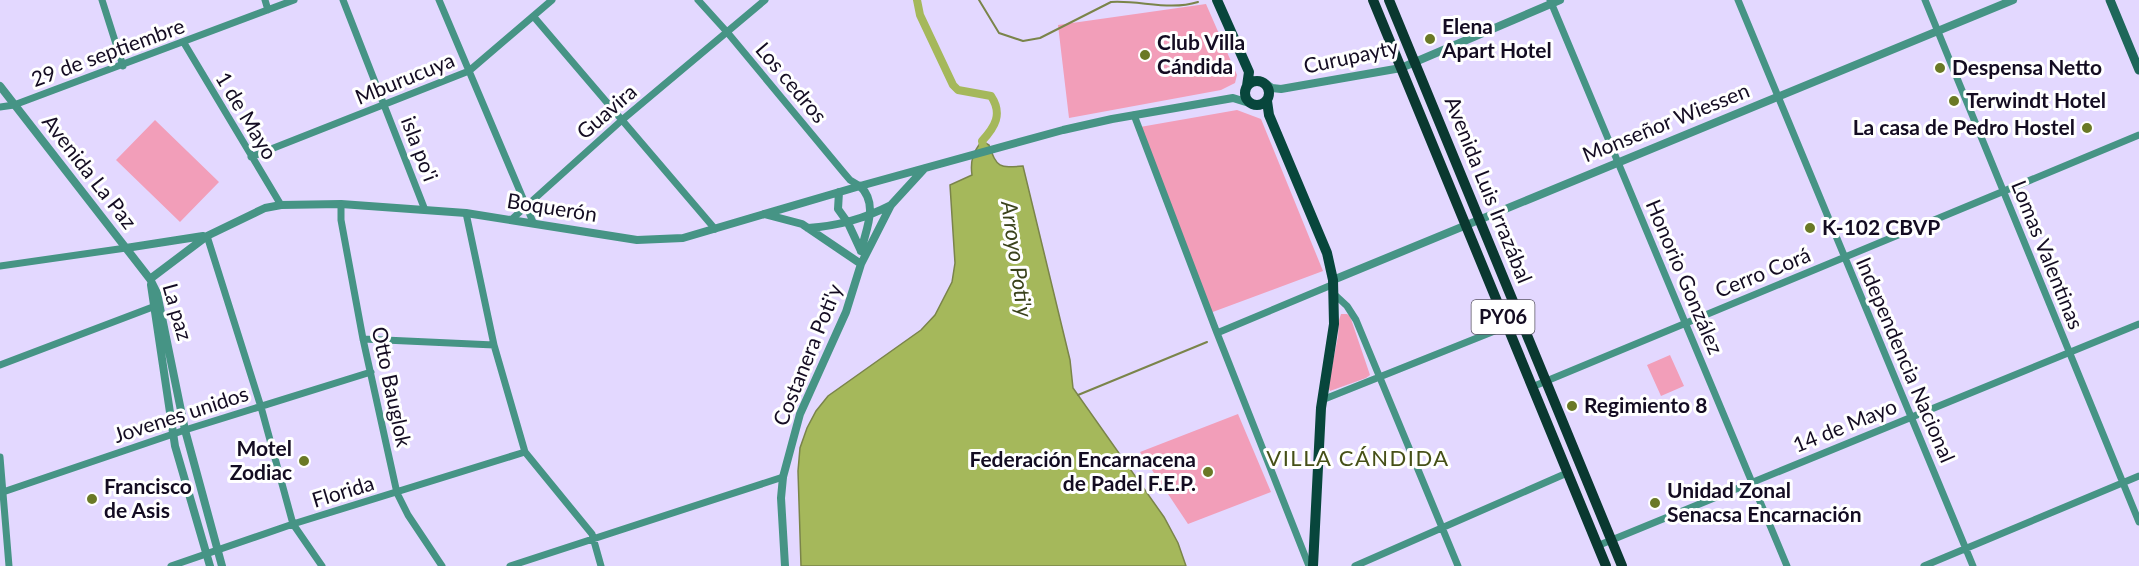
<svg xmlns="http://www.w3.org/2000/svg" width="2139" height="566" font-family="Lato,sans-serif">
  <style>
    .green { fill: #f29eb9 }
    .water { fill: #a5b85b; stroke: #7a844a; stroke-width: 1.5 }
    .lines { fill: none; stroke-linecap: round; stroke-linejoin: round }
    .stream { stroke: #7a844a; stroke-width: 2 }
    .canal { stroke: #a5b85b; stroke-width: 8 }
    .minor { stroke: #469485; stroke-width: 7 }
    .tertiary { stroke: #469485; stroke-width: 8 }
    .secondary { stroke: #1e675a; stroke-width: 9 }
    .primary { stroke: #08463c; stroke-width: 10 }
    .trunk { stroke: #0a3830; stroke-width: 10 }
    .poi-dot { fill: #6a7926; stroke: #fff; stroke-width: 2 }
    .labels { text-anchor: middle; stroke-width: 6; stroke-linejoin: round; paint-order: stroke }
    .shield { fill: #fff; stroke: #5a5564; stroke-width: 1.5 }
    .shield-label { font-size: 20px; font-weight: bold; fill: #140c22 }
    .poi-label { font-size: 21px; font-weight: bold; fill: #140c22; stroke: #fff; text-anchor: start }
    .street-label { font-size: 21px; fill: #140c22; stroke: #fff }
    .water-label { font-size: 22px; font-style: italic; fill: #3a421b; stroke: #fff }
    .neighbourhood-label { font-size: 22px; letter-spacing: 1.5px; fill: #465018; stroke: #fff }
  </style>
  <rect width="100%" height="100%" fill="#e3d8ff"/>
  <path class="green" d="M1206 4 1237 75 1235 83 1221 90 1069 118 1058 25Z
    M1237 110 1261 119 1323 271 1210 313 1140 127Z
    M155 120 219 182 180 222 116 160Z
    M1341 314H1347L1350 316 1370 375 1366 378 1330 391 1328 387 1338 336 1339 320Z
    M1670 355 1684 386 1661 396 1647 365Z
    M1238 414 1271 492 1188 524 1140 452Z"/>
  <path class="water" d="M982 141 989 145C997 168 999 168 1023 166L1070 360 1073 388 1164 517 1178 543 1186 566H801L798 471 800 448 807 428 816 411 828 396 921 330 935 315 952 282 955 263 950 185 972 175C970 161 973 152 982 141Z"/>
  <g class="lines">
    <path class="stream" d="M979 0 999 33 1023 41 1040 38 1111 2C1140 0 1169 11 1198 2
      M1078 395 1207 342"/>
    <path class="canal" d="M917 0 920 15 953 85 958 90 991 96C1003 114 995 127 982 141L984 151"/>
    <path class="minor" d="M102 0 123 66
      M265 0 268 10
      M343 0 425 210
      M439 0 533 222
      M698 0 727 32 844 173 850 180 860 186
      M1550 0 1787 566
      M1738 0 1973 566
      M1925 0 2139 522
      M534 17 715 229
      M184 43 281 205
      M0 107 14 105 294 0
      M1134 115 1217 333
      M251 157 469 71 552 0
      M341 204V220L363 339 397 493 408 515 442 566
      M466 213 494 345 525 452 592 534 601 566
      M512 219 622 120 765 0
      M207 236 261 407 293 524 322 566
      M0 266 126 248
      M1334 294 1347 306 1356 320 1458 566
      M363 339 494 345
      M0 365 158 305
      M1532 387 2139 135
      M1322 400 1507 326
      M0 457 9 566
      M3 492 185 430 371 372
      M1597 546 2139 324
      M171 566 293 524 525 452
      M510 566 783 477
      M1309 566 1217 333 1334 284
      M1355 566 1567 473
      M1924 566 2139 476"/>
    <path class="tertiary" d="M1265 83 1272 88 1281 89 1401 68 1560 0
      M0 86 150 279 157 293 185 430 222 566
      M860 186C879 204 866 229 861 251
      M839 192 838 209 848 223 861 251
      M764 214 802 224 861 264
      M808 228C839 226 864 219 891 205
      M126 248 203 236
      M150 279 207 236 265 208 281 205 341 204 466 213 637 240 683 238 860 186 1063 130 1112 119 1233 98 1249 103
      M1333 280 2013 0
      M151 285 175 446 210 566
      M785 566 781 498 783 477 800 414 846 312 861 264 891 205 924 169"/>
    <path class="secondary" d="M2110 0 2139 70"/>
    <path class="primary" d="M1217 0 1249 72 1247 86
      M1245 93a12 12 0 1 1 24 0a12 12 0 1 1-24 0Z
      M1267 101 1269 115 1327 253 1333 280 1334 324 1321 408 1313 566"/>
    <path class="trunk" d="M1373 0 1606 566
      M1389 0 1622 566"/>
  </g>
  <g class="poi-dot">
    <circle cx="1430" cy="39" r="6"/>
    <circle cx="1145" cy="55" r="6"/>
    <circle cx="1940" cy="68" r="6"/>
    <circle cx="1954" cy="101" r="6"/>
    <circle cx="2087" cy="128" r="6"/>
    <circle cx="1810" cy="228" r="6"/>
    <circle cx="1572" cy="406" r="6"/>
    <circle cx="304" cy="461" r="6"/>
    <circle cx="1208" cy="472" r="6"/>
    <circle cx="92" cy="499" r="6"/>
    <circle cx="1655" cy="503" r="6"/>
  </g>
  <g class="labels">
    <rect class="shield" x="1471.5" y="300" width="63" height="34" rx="4.5"/>
    <g class="shield-label">
      <text x="1503" y="324">PY06</text>
    </g>
    <g class="poi-label">
      <text x="1442" y="34">Elena<tspan x="1442" dy="24">Apart Hotel</tspan></text>
      <text x="1157" y="50">Club Villa<tspan x="1157" dy="24">Cándida</tspan></text>
      <text x="1952" y="75">Despensa Netto</text>
      <text x="1966" y="108">Terwindt Hotel</text>
      <text x="2075" y="135" text-anchor="end">La casa de Pedro Hostel</text>
      <text x="1822" y="235">K-102 CBVP</text>
      <text x="1584" y="413">Regimiento 8</text>
      <text x="292" y="456" text-anchor="end">Motel<tspan x="292" dy="24">Zodiac</tspan></text>
      <text x="1196" y="467" text-anchor="end">Federación Encarnacena<tspan x="1196" dy="24">de Padel F.E.P.</tspan></text>
      <text x="104" y="494">Francisco<tspan x="104" dy="24">de Asis</tspan></text>
      <text x="1667" y="498">Unidad Zonal<tspan x="1667" dy="24">Senacsa Encarnación</tspan></text>
    </g>
    <g class="street-label">
      <text transform="translate(108 53) rotate(-20)" y="7">29 de septiembre</text>
      <text transform="translate(1351 57) rotate(-12)" y="7">Curupayty</text>
      <text transform="translate(405 79) rotate(-22)" y="7">Mburucuya</text>
      <text transform="translate(791 83) rotate(50)" y="7">Los cedros</text>
      <text transform="translate(607 112) rotate(-41)" y="7">Guavira</text>
      <text transform="translate(246 116) rotate(59)" y="7">1 de Mayo</text>
      <text transform="translate(1666 123) rotate(-22)" y="7">Monseñor Wiessen</text>
      <text transform="translate(419 149) rotate(69)" y="7">isla po'i</text>
      <text transform="translate(89 172) rotate(52)" y="7">Avenida La Paz</text>
      <text transform="translate(1488 190) rotate(68)" y="7">Avenida Luis Irrazábal</text>
      <text transform="translate(552 208) rotate(9)" y="7">Boquerón</text>
      <text transform="translate(2047 255) rotate(68)" y="7">Lomas Valentinas</text>
      <text transform="translate(1763 273) rotate(-22)" y="7">Cerro Corá</text>
      <text transform="translate(1684 277) rotate(67)" y="7">Honorio González</text>
      <text transform="translate(177 312) rotate(74)" y="7">La paz</text>
      <text transform="translate(808 355) rotate(-68)" y="7">Costanera Poti'y</text>
      <text transform="translate(1905 360) rotate(67)" y="7">Independencia Nacional</text>
      <text transform="translate(391 387) rotate(78)" y="7">Otto Bauglok</text>
      <text transform="translate(181 415) rotate(-18)" y="7">Jovenes unidos</text>
      <text transform="translate(1845 426) rotate(-22)" y="7">14 de Mayo</text>
      <text transform="translate(343 492) rotate(-17)" y="7">Florida</text>
    </g>
    <g class="water-label">
      <text transform="translate(1017 259) rotate(82)" y="8">Arroyo Poti'y</text>
    </g>
    <g class="neighbourhood-label">
      <text x="1358" y="466">VILLA CÁNDIDA</text>
    </g>
  </g>
</svg>
